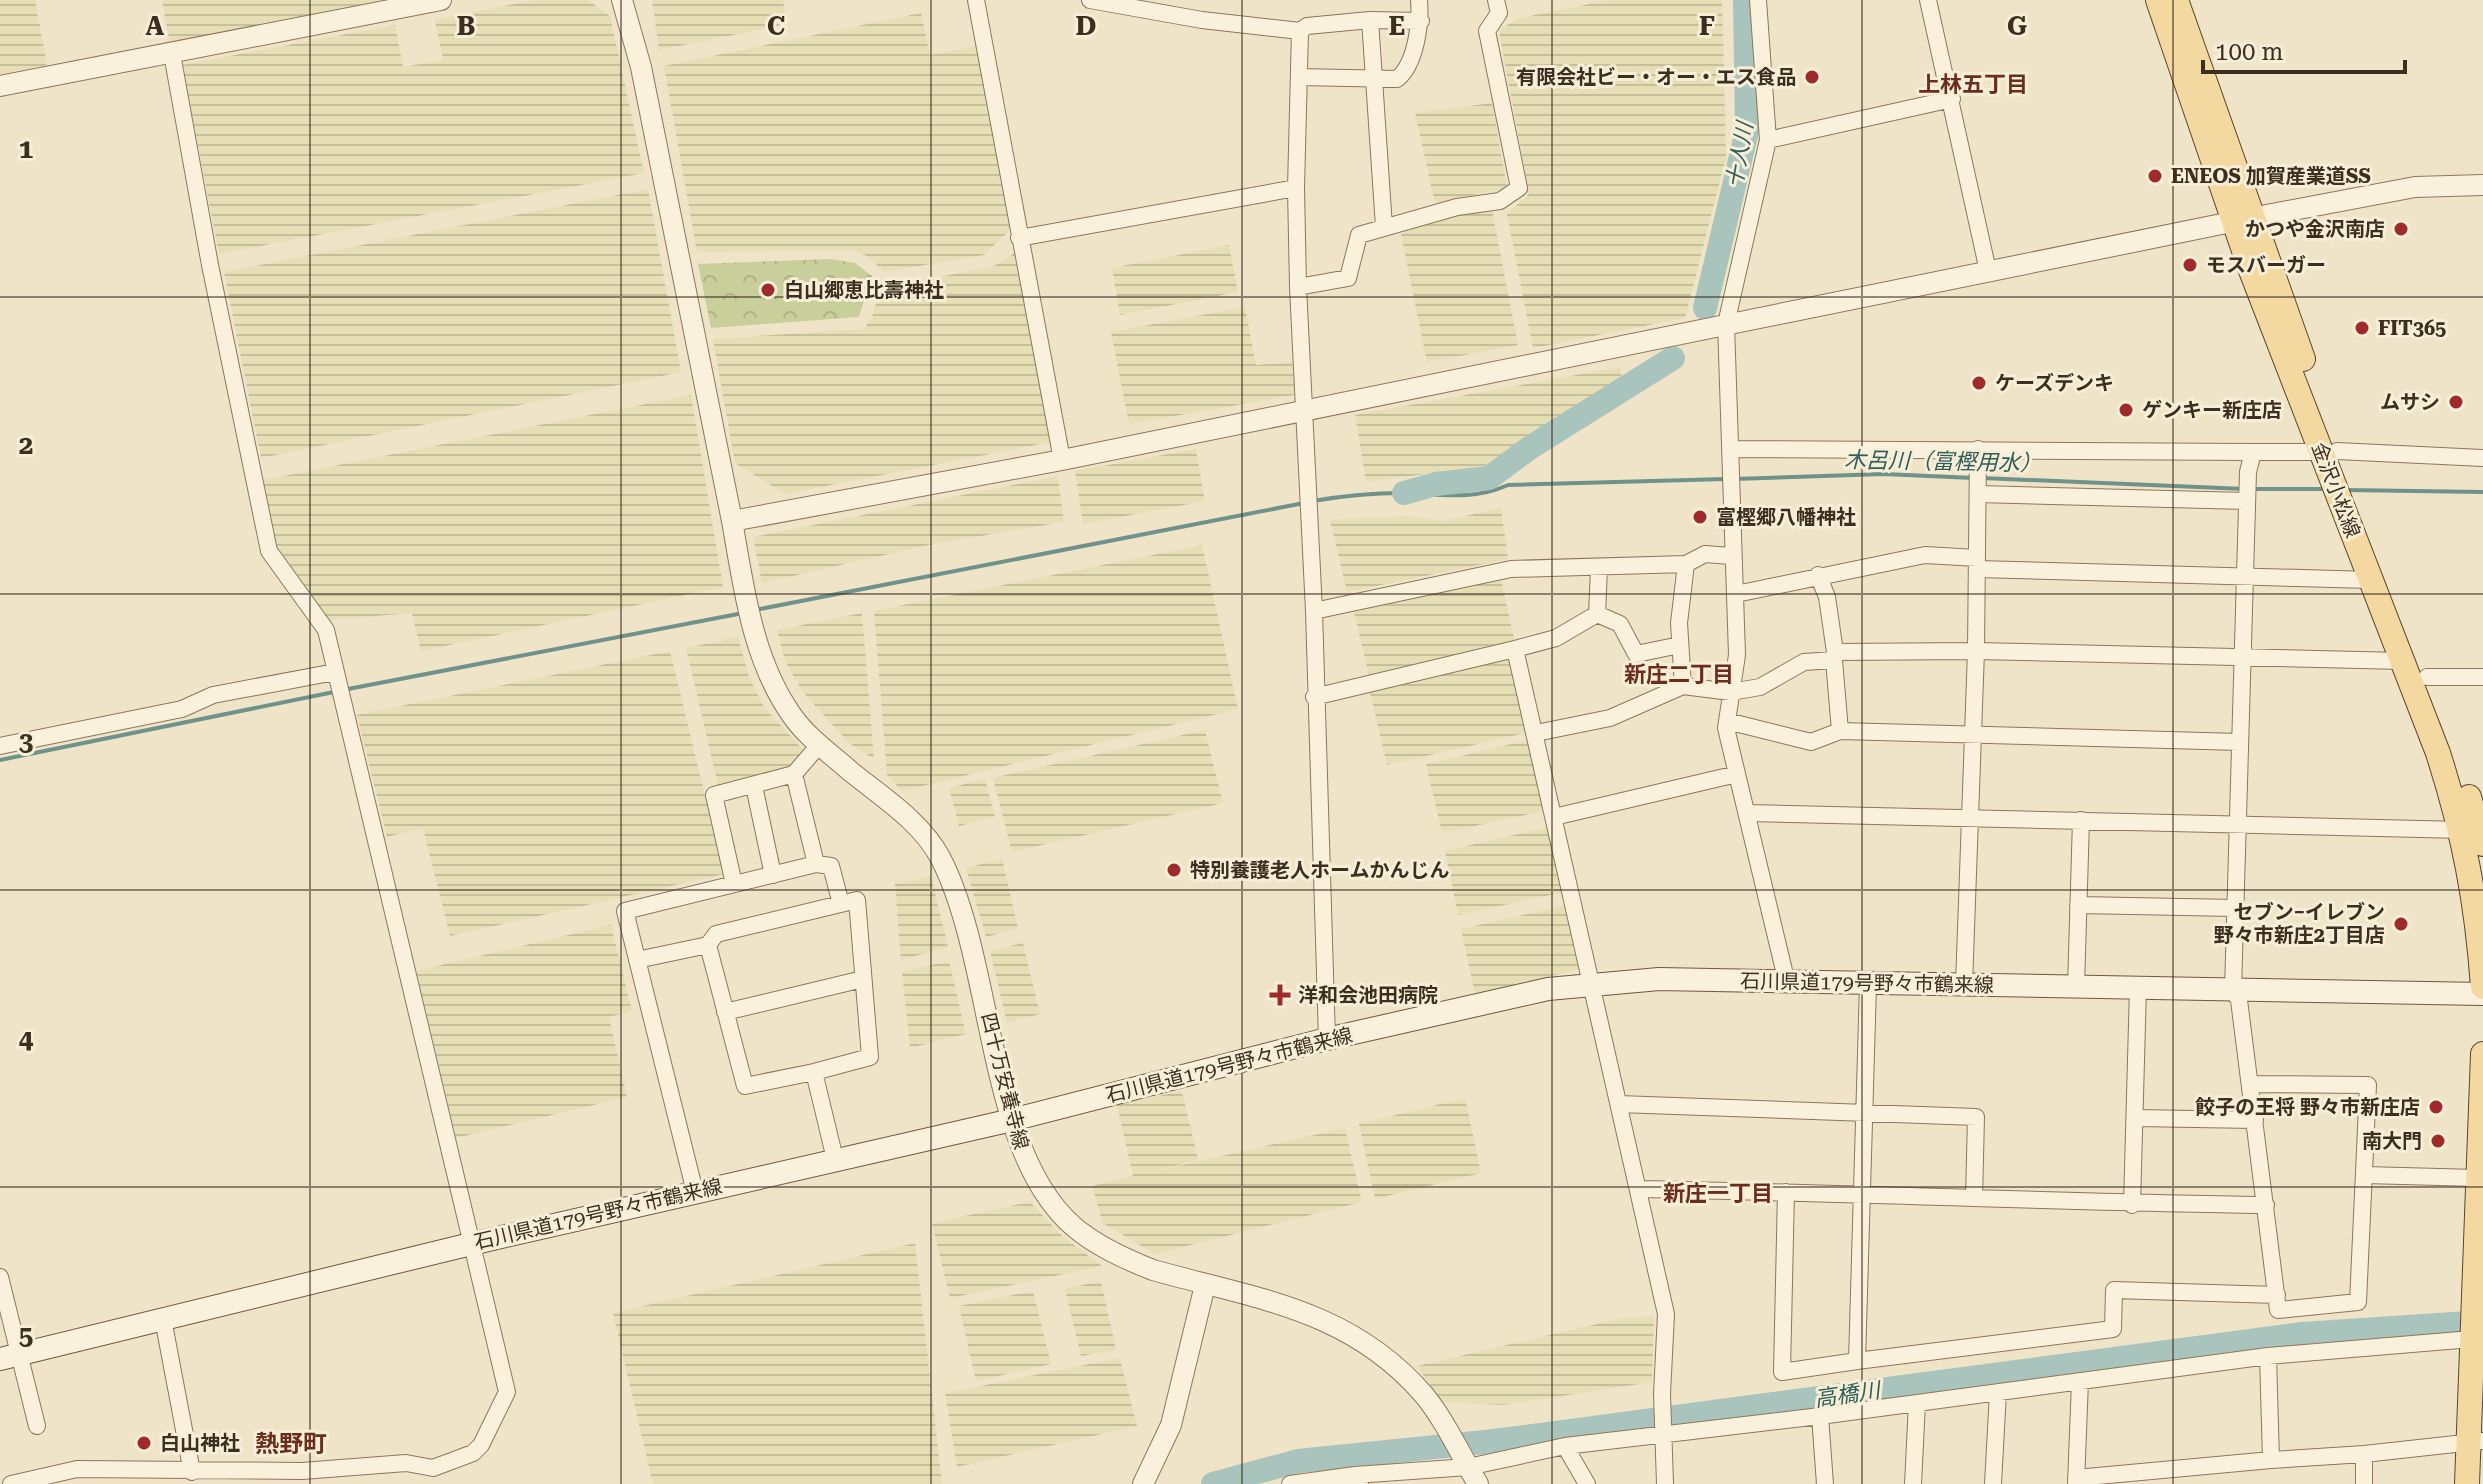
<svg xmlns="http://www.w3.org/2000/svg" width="2483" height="1484" font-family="'Roboto Serif','Noto Sans JP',serif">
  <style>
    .farmland { fill: url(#farmland-rules) }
    .forest { fill: url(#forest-crowns) }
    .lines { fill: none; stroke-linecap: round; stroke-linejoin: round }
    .stream { stroke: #6f938a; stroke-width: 4 }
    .river { stroke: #a9c4bc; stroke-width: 24 }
    .minor-casing { stroke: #8d765c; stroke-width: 18 }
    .tertiary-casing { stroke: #8d765c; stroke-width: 22 }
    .secondary-casing { stroke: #6f573f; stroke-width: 24 }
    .primary-casing { stroke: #5b4430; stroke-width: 26 }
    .minor { stroke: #faf1dc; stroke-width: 16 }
    .tertiary { stroke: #faf1dc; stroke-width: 20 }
    .secondary { stroke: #faf1dc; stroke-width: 22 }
    .primary { stroke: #f3d9a0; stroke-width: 24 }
    .grid { fill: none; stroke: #3d2e20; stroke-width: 2; stroke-opacity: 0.55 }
    .poi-dot { fill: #9e2a2b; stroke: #f7eed8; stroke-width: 3 }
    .labels { text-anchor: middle; stroke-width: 6; stroke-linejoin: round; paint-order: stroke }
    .poi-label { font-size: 20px; font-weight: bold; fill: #3d2e20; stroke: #f7eed8; text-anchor: start }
    .street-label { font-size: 20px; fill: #3d2e20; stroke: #f7eed8 }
    .neighbourhood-label { font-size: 22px; font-weight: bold; fill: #6b2e1e; stroke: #f7eed8 }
    .water-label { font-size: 22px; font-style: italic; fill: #2f5d5a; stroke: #f7eed8 }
    .quarter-label { font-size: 24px; font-weight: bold; fill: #6b2e1e; stroke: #f7eed8 }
    .grid-label { font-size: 26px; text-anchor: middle; font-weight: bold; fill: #3d2e20; stroke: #f7eed8; stroke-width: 6; stroke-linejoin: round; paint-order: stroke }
  </style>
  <defs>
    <pattern id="farmland-rules" width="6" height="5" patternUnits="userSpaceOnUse" patternTransform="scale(2)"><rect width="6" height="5" fill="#e6deb5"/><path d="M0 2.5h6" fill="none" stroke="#c6bf9b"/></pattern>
    <pattern id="forest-crowns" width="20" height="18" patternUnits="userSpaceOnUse" patternTransform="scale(2)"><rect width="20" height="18" fill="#c9cf9b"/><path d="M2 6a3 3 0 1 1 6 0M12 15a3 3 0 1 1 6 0" fill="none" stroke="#aeb285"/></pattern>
  </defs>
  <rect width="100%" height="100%" fill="#f0e4c8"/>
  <path class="farmland" d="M0 0H35L47 65 0 74Z
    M162 0H387L170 44Z
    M534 0H588L610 16 644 173 219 254 182 65 395 25 403 67 443 60 435 20Z
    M652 0H783L787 24 659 50Z
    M1609 0H1722L1726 157 1685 318 1533 348 1507 214 1529 194 1499 31 1516 19Z
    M921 13 930 55 977 46 1010 230 984 255 884 272 867 256 852 250 697 252 664 66Z
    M1492 103 1507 188 1435 203 1415 113Z
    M648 189 681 372 261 458 224 272Z
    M1492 210 1518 345 1427 362 1401 234 1443 215Z
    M1229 245 1238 292 1120 315 1112 268Z
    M1015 253 1051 442 785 494 735 463 713 339 864 329 872 317 880 289 994 266Z
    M1245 307 1256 365 1292 362 1295 395 1129 424 1111 332Z
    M1620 367 1622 378 1484 466 1366 482 1355 415Z
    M691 395 723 587 421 651 412 613 328 620 276 545 263 480Z
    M1196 449 1205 501 1083 524 1075 471Z
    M1058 476 1064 522 933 544 762 583 753 537Z
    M1501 508 1508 559 1347 592 1330 520 1408 516 1443 521Z
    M1202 545 1238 709 902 791 887 775 874 611Z
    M1501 579 1515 643 1369 676 1354 612Z
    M862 613 874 759 849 743 802 691 785 661 777 630Z
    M738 637 749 677 764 707 806 753 788 767 718 785 686 648Z
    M670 651 724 874 450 936 423 828 387 837 357 715Z
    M1510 659 1525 733 1387 765 1369 688Z
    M1205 730 1223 803 1012 852 993 778Z
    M1529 740 1544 811 1442 833 1426 764Z
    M985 779 995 817 959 826 949 788Z
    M1549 827 1564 892 1458 915 1445 851Z
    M1002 859 1018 928 986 937 966 868Z
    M931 876 948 947 901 960 895 884Z
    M1567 905 1581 969 1475 994 1461 929Z
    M611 925 632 1011 609 1017 627 1097 456 1138 416 971Z
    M1023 943 1040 1014 1007 1023 990 951Z
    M949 961 966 1034 910 1048 902 972Z
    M1182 1091 1198 1160 1143 1174 1345 1128 1362 1202 1155 1254 1103 1223 1092 1186 1133 1176 1117 1105Z
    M1465 1098 1481 1173 1375 1199 1359 1124Z
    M1030 1202 1062 1236 1102 1266 950 1298 932 1223Z
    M915 1243 942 1484H653L613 1313Z
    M1101 1281 1116 1350 1081 1356 1065 1289Z
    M1033 1291 1051 1364 976 1381 959 1306Z
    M1654 1316 1652 1382 1503 1405 1442 1402 1417 1366 1623 1318Z
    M1120 1358 1137 1426 957 1467 945 1393Z"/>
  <path class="forest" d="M831 259 855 263 872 276 859 317 711 328 698 264Z"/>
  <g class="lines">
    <path class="stream" d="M1982 478 2245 489
      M1734 479 1884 474 1973 478
      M2253 489H2325
      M2345 490 2483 492
      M1313 501C1342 496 1372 493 1402 493 1439 494 1473 501 1508 485L1725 479
      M755 610 1304 503
      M343 690 743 613
      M0 760 334 692"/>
    <path class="river" d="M1705 308 1747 131 1745 0
      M1404 493 1436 484 1489 478 1531 447 1673 358
      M1213 1484 1298 1461 1494 1441 2302 1334 2483 1322"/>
    <g class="minor-casing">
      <path id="minor" d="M976 0 1062 460
        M1090 0 1202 20 1300 31 1296 188 1298 287 1314 611 1327 1039
        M1758 0 1768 140
        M1928 0 1988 271
        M1370 20 1384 227
        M1300 31 1307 26 1370 20 1421 21
        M1299 77 1397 79C1416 64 1421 23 1419 0
        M1019 238 1296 188
        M1298 287 1348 278 1359 235 1457 207 1500 201 1519 188 1487 31 1499 13 1496 0
        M1730 449 2253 452
        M2337 451 2483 458
        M1978 494 2246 501
        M1977 569 2371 580
        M1818 575 1827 597 1835 652
        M1736 594 1925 555 1977 558
        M1314 611 1511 569 1686 564
        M1597 614 1620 624 1636 654 1680 645
        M1515 649 1556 638 1597 614 1599 569
        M1834 660 1840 731
        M2427 677H2483
        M1683 686 1679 623 1686 564 1705 554 1731 556
        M1314 697 1515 649 1666 1314 1662 1394 1665 1484
        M1727 721 1811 742 1840 731 2240 742
        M1536 733 1610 718 1683 686 1731 692 1760 687 1804 662 1834 660 1835 652 1976 651 2402 661
        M0 746 182 709 213 695 335 672
        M754 786 773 875
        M1748 813 2462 830
        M1554 817 1737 774
        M816 864 831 866 841 904
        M734 884 714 795 794 774 820 744
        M2078 905 2235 908
        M637 960 708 945
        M1787 983 1726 728 1737 655 1726 324 1768 140 1952 99
        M1868 985 1857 1361 2113 1329 2114 1290 2277 1295
        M1964 985 1976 651 1978 449
        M2076 987 2081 820
        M725 1012 863 979
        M814 1072 870 1057 857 900 716 934 708 945 745 1086 814 1072 835 1159
        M2250 1084 2368 1085 2358 1302 2278 1310 2239 1000 2233 990 2248 472 2253 452H2322
        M1619 1104 1976 1117 1974 1198
        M2135 1118 2255 1120
        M2365 1175 2477 1178
        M1638 1189C1847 1193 2057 1202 2266 1205
        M695 1192 625 911 816 864 794 774
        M1786 1192 1782 1372 1857 1361
        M2132 1205 2138 988
        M0 1277 37 1426
        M163 1319 192 1472
        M2268 1356 2271 1460 2364 1454V1484
        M1820 1416 1825 1484
        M1565 1446 1587 1484
        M2364 1454 2483 1441
        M1355 1475 1468 1467 1565 1446 1820 1416 2268 1356 2472 1339
        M2076 1478 2271 1460
        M11 1484 77 1469 302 1471 406 1463 433 1468 473 1453 481 1445 507 1392 326 630 269 551 210 265 172 54
        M1290 1484 1355 1475 1360 1483
        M1913 1484 1917 1403
        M1993 1484 1998 1392
        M2076 1484 2080 1381"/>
    </g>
    <g class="tertiary-casing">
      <path id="tertiary" d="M622 0 641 67 732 521 1062 460 2256 217 2415 187 2483 185
        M0 86 441 0
        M732 521C744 588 752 660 793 717 808 738 831 754 850 771 882 797 922 822 941 859 995 965 986 1150 1073 1226 1096 1246 1125 1259 1153 1270 1256 1299 1350 1309 1424 1395 1446 1422 1460 1454 1478 1484
        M1143 1484 1171 1425 1205 1285"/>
    </g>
    <g class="secondary-casing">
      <path id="secondary" d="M0 1359 471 1244 1012 1120 1327 1039 1548 989 1659 979 2483 994"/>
    </g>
    <g class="primary-casing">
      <path id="primary" d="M2158 0 2250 268 2438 753C2464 834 2477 902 2483 987
        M2176 0 2303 359
        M2469 797 2483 844
        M2467 1484 2483 1054"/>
    </g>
    <use href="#minor" class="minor"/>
    <use href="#tertiary" class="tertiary"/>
    <use href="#secondary" class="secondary"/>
    <use href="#primary" class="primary"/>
  </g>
  <path class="grid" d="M310 0V1484M621 0V1484M931 0V1484M1242 0V1484M1552 0V1484M1862 0V1484M2173 0V1484M0 297H2483M0 594H2483M0 890H2483M0 1187H2483"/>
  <g class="poi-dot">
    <circle cx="1812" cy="77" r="8"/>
    <circle cx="2155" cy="176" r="8"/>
    <circle cx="2401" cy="229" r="8"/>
    <circle cx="2190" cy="265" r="8"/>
    <circle cx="768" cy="290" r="8"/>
    <circle cx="2362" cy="328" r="8"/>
    <circle cx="1979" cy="383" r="8"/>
    <circle cx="2456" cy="402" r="8"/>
    <circle cx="2126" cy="410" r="8"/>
    <circle cx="1700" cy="517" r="8"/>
    <circle cx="1174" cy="870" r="8"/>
    <circle cx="2401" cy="924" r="8"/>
    <path d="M1276 983h8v8h8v8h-8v8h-8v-8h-8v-8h8z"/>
    <circle cx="2436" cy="1107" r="8"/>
    <circle cx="2438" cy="1141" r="8"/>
    <circle cx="144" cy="1443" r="8"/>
  </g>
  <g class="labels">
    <g class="poi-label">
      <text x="1796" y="84" text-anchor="end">有限会社ビー・オー・エス食品</text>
      <text x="2171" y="183">ENEOS 加賀産業道SS</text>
      <text x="2385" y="236" text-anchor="end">かつや金沢南店</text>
      <text x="2206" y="272">モスバーガー</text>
      <text x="784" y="297">白山郷恵比壽神社</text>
      <text x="2378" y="335">FIT365</text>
      <text x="1995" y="390">ケーズデンキ</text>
      <text x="2440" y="409" text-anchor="end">ムサシ</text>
      <text x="2142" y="417">ゲンキー新庄店</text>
      <text x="1716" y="524">富樫郷八幡神社</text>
      <text x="1190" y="877">特別養護老人ホームかんじん</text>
      <text x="2385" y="919" text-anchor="end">セブン−イレブン<tspan x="2385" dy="23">野々市新庄2丁目店</tspan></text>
      <text x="1298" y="1002">洋和会池田病院</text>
      <text x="2420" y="1114" text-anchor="end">餃子の王将 野々市新庄店</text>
      <text x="2422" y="1148" text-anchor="end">南大門</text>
      <text x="160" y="1450">白山神社</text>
    </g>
    <g class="street-label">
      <text transform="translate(2336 490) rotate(69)" y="7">金沢小松線</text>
      <text transform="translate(1867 983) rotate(1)" y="7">石川県道179号野々市鶴来線</text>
      <text transform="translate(1229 1065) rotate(-14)" y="7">石川県道179号野々市鶴来線</text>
      <text transform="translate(1005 1081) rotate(76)" y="7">四十万安養寺線</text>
      <text transform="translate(598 1214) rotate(-13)" y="7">石川県道179号野々市鶴来線</text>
    </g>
    <g class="neighbourhood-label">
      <text x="1973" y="92">上林五丁目</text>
      <text x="1679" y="682">新庄二丁目</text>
      <text x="1718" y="1201">新庄一丁目</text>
    </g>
    <g class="water-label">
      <text transform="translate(1739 155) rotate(-80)" y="8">十人川</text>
      <text transform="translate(1943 461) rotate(1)" y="8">木呂川（富樫用水）</text>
      <text transform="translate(1847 1394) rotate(-8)" y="8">高橋川</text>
    </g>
    <g class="quarter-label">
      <text x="291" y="1452">熱野町</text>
    </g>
  </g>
  <g class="grid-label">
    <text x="155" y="35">A</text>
    <text x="466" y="35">B</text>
    <text x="776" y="35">C</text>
    <text x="1086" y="35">D</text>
    <text x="1397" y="35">E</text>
    <text x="1707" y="35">F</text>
    <text x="2017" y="35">G</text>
    <text x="26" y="158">1</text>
    <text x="26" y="454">2</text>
    <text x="26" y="751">3</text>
    <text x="26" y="1048">4</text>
    <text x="26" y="1345">5</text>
  </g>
  <path d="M2203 60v12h202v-12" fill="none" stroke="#3d2e20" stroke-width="4"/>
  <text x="2215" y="60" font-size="24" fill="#3d2e20" stroke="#f7eed8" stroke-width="6" paint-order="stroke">100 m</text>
</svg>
